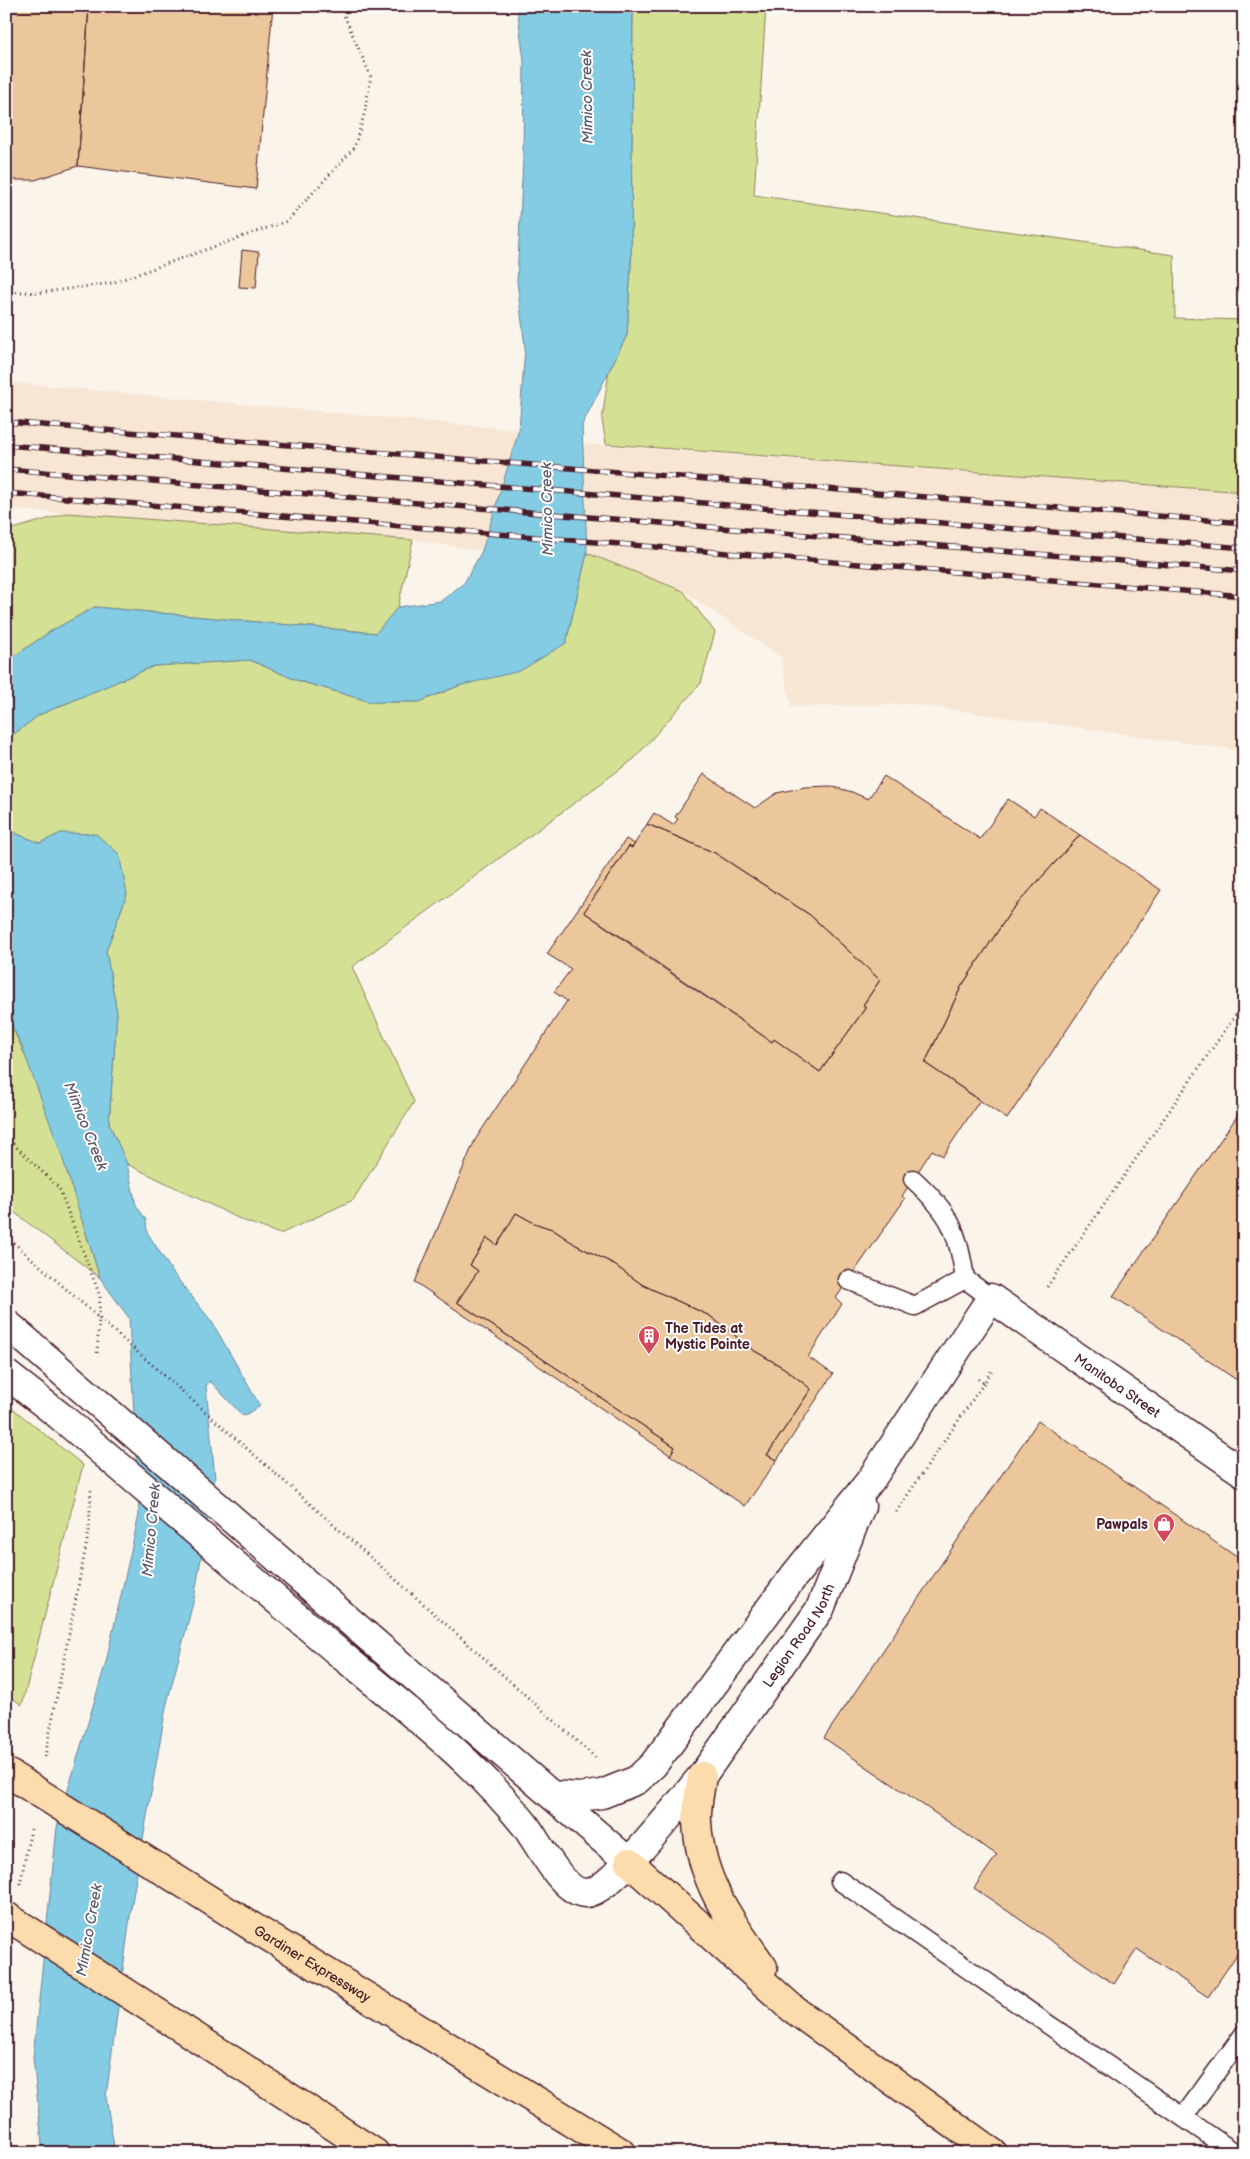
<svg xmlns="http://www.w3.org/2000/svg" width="1250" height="2159" font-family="'Balsamiq Sans',sans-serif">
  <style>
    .built { fill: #f6e6d3 }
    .green { fill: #d4e093; stroke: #8f805f }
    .water { fill: #83cce4; stroke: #6c879a }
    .building { fill: #ecc79c; stroke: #4a1f2b }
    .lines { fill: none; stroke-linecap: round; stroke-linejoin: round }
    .service-casing { stroke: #4a1f2b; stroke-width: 21 }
    .minor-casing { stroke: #4a1f2b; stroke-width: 31 }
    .secondary-casing { stroke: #4a1f2b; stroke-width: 31 }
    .motorway-casing { stroke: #4a1f2b; stroke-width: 31 }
    .path { stroke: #4a1f2b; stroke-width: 3; stroke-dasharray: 1 4; stroke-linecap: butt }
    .service { stroke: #fff; stroke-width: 18 }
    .minor { stroke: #fff; stroke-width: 28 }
    .secondary { stroke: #fff; stroke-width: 28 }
    .motorway { stroke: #fcdcac; stroke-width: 28 }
    .rail-casing { stroke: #4a1f2b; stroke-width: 5.5 }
    .rail { stroke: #fff; stroke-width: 4; stroke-dasharray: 11; stroke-linecap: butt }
    .secondary-bridge-casing { stroke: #4a1f2b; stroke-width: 31; stroke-linecap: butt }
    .motorway-bridge-casing { stroke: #4a1f2b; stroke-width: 31; stroke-linecap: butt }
    .path-bridge { stroke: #4a1f2b; stroke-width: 3; stroke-dasharray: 1 4; stroke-linecap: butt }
    .secondary-bridge { stroke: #fff; stroke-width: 28 }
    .motorway-bridge { stroke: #fcdcac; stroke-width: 28 }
    .labels { text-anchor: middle; stroke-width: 4; stroke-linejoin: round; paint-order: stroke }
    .poi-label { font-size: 14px; font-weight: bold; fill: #4a1f2b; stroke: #fff; text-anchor: start }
    .street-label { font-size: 14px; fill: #4a1f2b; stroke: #fff }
    .water-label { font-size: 15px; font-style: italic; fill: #5e5c6c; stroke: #fff }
  </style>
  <rect width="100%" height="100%" fill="#fbf4eb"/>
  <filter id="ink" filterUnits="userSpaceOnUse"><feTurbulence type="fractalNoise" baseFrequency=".02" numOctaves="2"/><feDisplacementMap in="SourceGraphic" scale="10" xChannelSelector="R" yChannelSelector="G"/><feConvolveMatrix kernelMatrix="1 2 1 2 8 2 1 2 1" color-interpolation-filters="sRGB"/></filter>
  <g filter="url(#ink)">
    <path class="built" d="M6 382 519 430 482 551 413 540 6 509Z
      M582 444 1244 492V751L911 704 791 707 781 657 683 591 587 553Z"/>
    <path class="green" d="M633 6H766L754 195 1174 255 1175 318 1244 320V492L606 444 602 420 609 370 627 335 631 264Z
      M68 513 413 540 398 607 377 633 95 607 51 631 6 662V531Z
      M587 553 683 591 715 632 701 683 634 759 352 967 414 1102 353 1200 280 1234 242 1220 127 1164 109 1123 117 1013 106 951 127 894 61 833 40 843 17 834 6 823V740L39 715 154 666 250 660 296 680 371 702H419L566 643Z
      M6 1015C49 1098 72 1190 100 1278L6 1206Z
      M6 1403 83 1465 22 1705 6 1694Z"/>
    <path class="water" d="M517 6H633L631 264 627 335 582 425 587 553 566 643 520 671 458 686 419 702H371L296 680 250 660 154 666 39 715 6 740V662L51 631 95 607 376 633 398 607 441 601 464 583 482 551 519 430 525 347 517 281 523 159 524 61Z
      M6 823 17 834 40 843 61 833 96 834 119 854 127 894 106 951 117 1013 109 1123 127 1164 136 1205 146 1220 147 1232 173 1273 212 1322 260 1406 243 1416 210 1381 206 1386 215 1478 194 1599 166 1707 132 1902 106 2097 115 2153H43L33 2057 57 1827 106 1662 139 1515 129 1318 100 1278 60 1150 21 1044 6 1015Z"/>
    <path class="building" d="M6 6H89L78 166 35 180H6Z
      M89 6H273L256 189 78 166Z
      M242 250 259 252 256 288 239 287Z
      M704 774 755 808 777 793 805 787 830 786 852 792 868 799 884 776 980 839 1008 799 1034 816 1040 808 1080 835 1011 911 961 987 925 1063 980 1100 943 1156 932 1150 902 1196 905 1199 836 1298 842 1304 808 1357 833 1374 777 1460 767 1455 811 1389 784 1368 753 1350 710 1316 643 1285 610 1262 576 1245 552 1229 534 1223 516 1213 497 1245 487 1238 470 1265 478 1271 457 1302 675 1447 670 1455 415 1282 475 1140 567 1001 554 992 571 969 547 954 626 839 635 844 632 848 629 846 584 912 632 944 631 946 772 1042 774 1039 820 1072 866 1007 863 1005 880 980 810 915 715 853 647 824 654 813 673 825 678 819 675 817Z
      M647 824 715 853 810 915 880 980 863 1005 866 1007 820 1072 774 1039 772 1042 584 912 629 846 632 848Z
      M1080 835 1161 890 1007 1119 925 1063 961 987 1011 911Z
      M1244 1106V1385L1113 1296Z
      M516 1213 534 1223 552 1229 576 1245 610 1262 643 1285 710 1316 753 1350 784 1368 811 1389 767 1455 777 1460 745 1506 670 1455 675 1447 457 1302 478 1271 470 1265 487 1238 497 1245Z
      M1038 1421 1244 1562V1944L1208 1997 1137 1949 1114 1984 974 1888 997 1855 824 1738Z"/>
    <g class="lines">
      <g class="service-casing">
        <path id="service" d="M913 1179C950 1213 958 1230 965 1279L991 1298
          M848 1280 915 1306 965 1279
          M840 1881 1235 2153
          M1184 2116 1244 2034"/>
      </g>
      <g class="minor-casing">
        <g id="minor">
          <path id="s1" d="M666 1748 794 1576 870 1481 991 1298 1244 1473"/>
          <path id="s2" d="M702 1776 820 1609 861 1506"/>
        </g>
      </g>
      <g class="secondary-casing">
        <path id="secondary" d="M367 1636 629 1862
          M345 1658C407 1710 474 1761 525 1825 538 1842 563 1894 586 1893 612 1892 682 1799 702 1776
          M552 1795 579 1797 602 1794 637 1780 653 1765 666 1748"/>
      </g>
      <g class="motorway-casing">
        <g id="motorway">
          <path d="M702 1776C700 1791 696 1807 697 1822 700 1880 730 1921 763 1967"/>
          <path d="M629 1862 793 2009 993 2153"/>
          <path id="s3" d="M251 1926 622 2153"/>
          <path d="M241 2066 375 2153"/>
        </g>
      </g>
      <path class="path" d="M6 291 37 293 112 283 287 221 354 148 364 115 371 77 340 6
        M6 1137 59 1188 100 1296 97 1356
        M1047 1287 1244 1003
        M978 1379 984 1383 992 1370
        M896 1512 984 1383
        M412 1594 597 1759
        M45 1757 89 1531 91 1487
        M20 1884 31 1829"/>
      <use href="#service" class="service"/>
      <use href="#minor" class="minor"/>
      <use href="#secondary" class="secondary"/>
      <use href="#motorway" class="motorway"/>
      <g class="rail-casing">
        <path id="rail" d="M6 422 1244 523
          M6 445 1244 548
          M6 469 1244 571
          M6 493 1244 596"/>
      </g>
      <use href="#rail" class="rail"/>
      <g class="secondary-bridge-casing">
        <path id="secondary-bridge" d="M6 1323 367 1636
          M6 1374 60 1416 345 1658"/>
      </g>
      <g class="motorway-bridge-casing">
        <path id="motorway-bridge" d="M6 1772 251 1926
          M6 1916 241 2066"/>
      </g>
      <path class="path-bridge" d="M6 1236 412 1594"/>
      <use href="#secondary-bridge" class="secondary-bridge"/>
      <use href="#motorway-bridge" class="motorway-bridge"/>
    </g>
  </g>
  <defs>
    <g id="building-pin" transform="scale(1.125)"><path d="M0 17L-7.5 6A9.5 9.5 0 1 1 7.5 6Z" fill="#d1495b" stroke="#fff"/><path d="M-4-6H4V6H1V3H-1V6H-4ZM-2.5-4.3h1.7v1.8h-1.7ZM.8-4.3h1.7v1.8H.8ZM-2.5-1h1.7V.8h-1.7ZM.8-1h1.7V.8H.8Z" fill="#fff"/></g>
    <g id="shop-pin" transform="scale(1.125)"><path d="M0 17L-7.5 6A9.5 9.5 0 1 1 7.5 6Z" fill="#d1495b" stroke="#fff"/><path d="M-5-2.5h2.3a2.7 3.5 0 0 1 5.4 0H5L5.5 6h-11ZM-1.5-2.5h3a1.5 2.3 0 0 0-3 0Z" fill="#fff"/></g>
  </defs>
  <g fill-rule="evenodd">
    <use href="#building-pin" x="649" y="1336"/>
    <use href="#shop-pin" x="1164" y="1524"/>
  </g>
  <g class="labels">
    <g class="poi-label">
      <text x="665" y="1333">The Tides at<tspan x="665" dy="16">Mystic Pointe</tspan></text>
      <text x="1148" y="1529" text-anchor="end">Pawpals</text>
    </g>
    <g class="street-label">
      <text dy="5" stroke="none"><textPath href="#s1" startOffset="709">Manitoba Street</textPath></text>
      <text dy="5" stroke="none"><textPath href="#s2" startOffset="171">Legion Road North</textPath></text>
      <text dy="5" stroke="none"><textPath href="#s3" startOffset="72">Gardiner Expressway</textPath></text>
    </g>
    <g class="water-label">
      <text transform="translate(587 97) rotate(-91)" y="5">Mimico Creek</text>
      <text transform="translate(547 509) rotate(-91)" y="5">Mimico Creek</text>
      <text transform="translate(86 1126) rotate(68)" y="5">Mimico Creek</text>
      <text transform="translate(151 1530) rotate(-85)" y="5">Mimico Creek</text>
      <text transform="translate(89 1930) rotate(-80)" y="5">Mimico Creek</text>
    </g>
  </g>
  <rect width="1250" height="2159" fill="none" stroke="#fff" stroke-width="25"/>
  <rect x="12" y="12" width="1225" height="2134" fill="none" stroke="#4a1f2b" stroke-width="2" filter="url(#ink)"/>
</svg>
